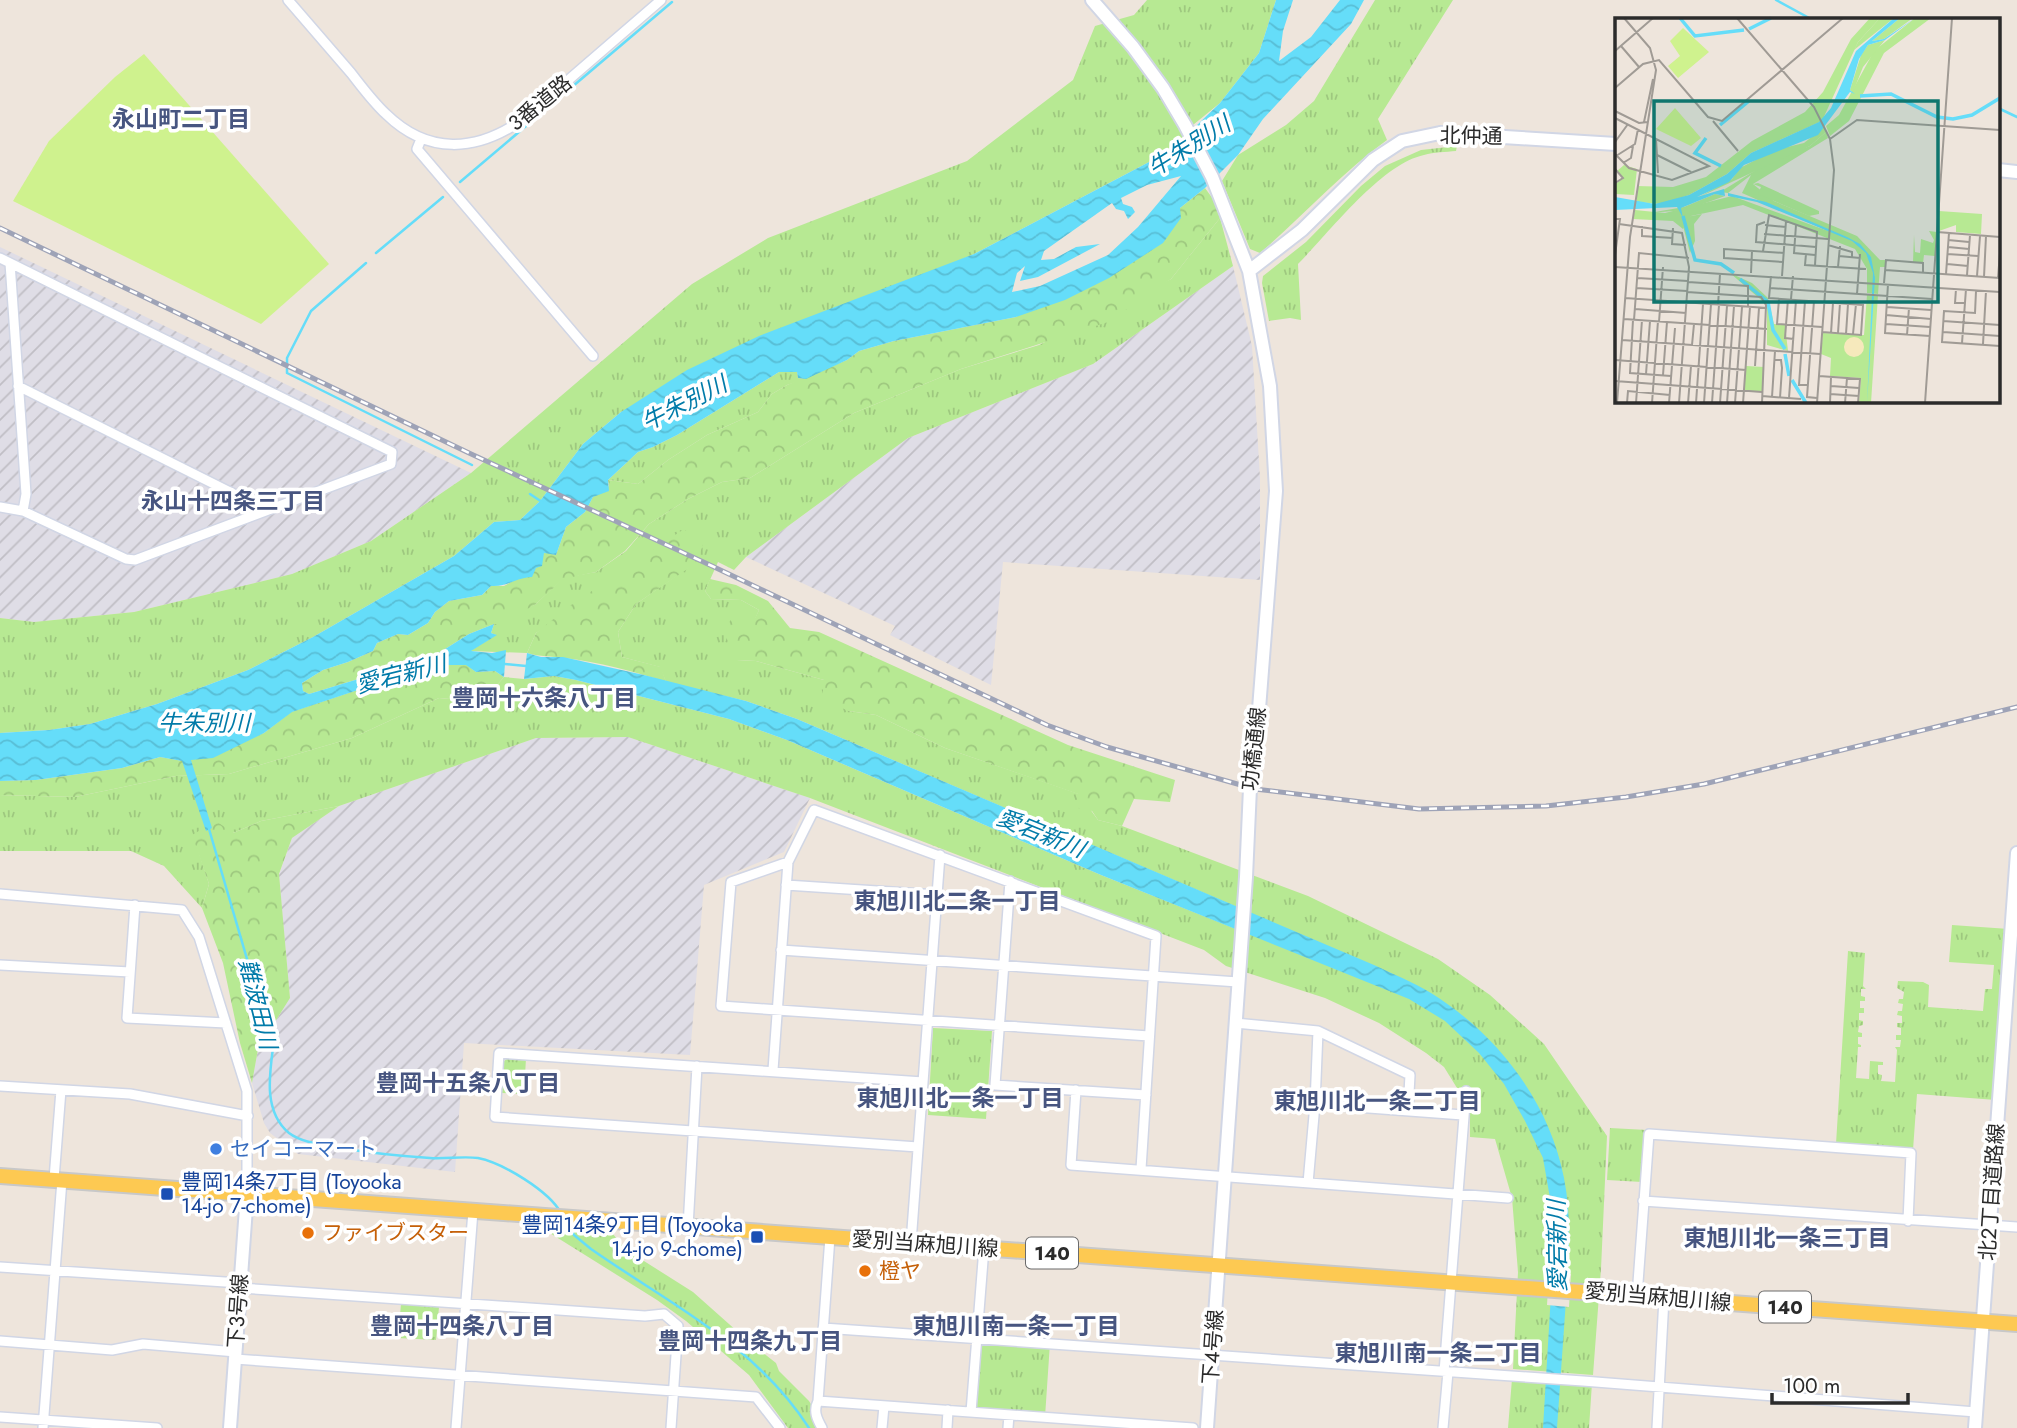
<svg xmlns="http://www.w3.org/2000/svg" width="2017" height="1428" font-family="Jost,'Noto Sans JP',sans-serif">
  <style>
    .industrial { fill: url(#industrial-furrows) }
    .grass { fill: url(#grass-tufts) }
    .forest { fill: url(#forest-crowns) }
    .pitch { fill: #cff28e }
    .water { fill: url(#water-waves); fill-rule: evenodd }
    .pier { fill: #eee5dc }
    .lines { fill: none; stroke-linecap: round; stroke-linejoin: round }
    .stream { stroke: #65ddf9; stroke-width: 2.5 }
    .street-casing { stroke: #d1d6e5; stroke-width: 12 }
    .secondary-casing { stroke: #d1d6e5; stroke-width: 16 }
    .primary-casing { stroke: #c8c8c8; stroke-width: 18 }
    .street { stroke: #fff; stroke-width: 9 }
    .secondary { stroke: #fff; stroke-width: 12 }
    .primary { stroke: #fdc952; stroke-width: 14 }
    .rail-casing { stroke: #9ea3b7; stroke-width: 5 }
    .rail { stroke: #fff; stroke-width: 2.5; stroke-dasharray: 8; stroke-linecap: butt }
    .shop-dot { fill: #3f7fe0; stroke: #fff; stroke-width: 2.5 }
    .transit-dot { fill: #1a4fb4; stroke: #fff; stroke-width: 2.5 }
    .food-dot { fill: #e8710a; stroke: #fff; stroke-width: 2.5 }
    .labels { text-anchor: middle; stroke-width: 7; stroke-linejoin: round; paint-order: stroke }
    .shield { fill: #fff; stroke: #6b6b6b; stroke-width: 2 }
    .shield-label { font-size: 19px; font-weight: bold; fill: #2b2b2b }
    .street-label { font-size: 21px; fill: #2b2b2b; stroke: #fff }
    .shop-label { font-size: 21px; fill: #366cbe; stroke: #fff; text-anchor: start }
    .transit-label { font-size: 21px; fill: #164399; stroke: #fff; text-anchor: start }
    .food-label { font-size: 21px; fill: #c56008; stroke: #fff; text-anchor: start }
    .neighbourhood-label { font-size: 23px; font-weight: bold; fill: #475580; stroke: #fff }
    .water-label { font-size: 23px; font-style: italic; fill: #017ba9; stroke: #fff }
    .inset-river { fill: none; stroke: #65ddf9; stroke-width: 3.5 }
    .inset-road { fill: none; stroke: #a09b95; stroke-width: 2 }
    .view { fill: #0f766e; fill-opacity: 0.15; stroke: #0f766e; stroke-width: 3.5 }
    .inset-edge { fill: none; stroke: #2b2b2b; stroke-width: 3.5 }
  </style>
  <defs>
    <pattern id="industrial-furrows" width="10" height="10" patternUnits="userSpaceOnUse" patternTransform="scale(1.75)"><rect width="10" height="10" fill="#dfdde6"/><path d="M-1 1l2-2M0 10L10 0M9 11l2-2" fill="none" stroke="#c0bec5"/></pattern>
    <pattern id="grass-tufts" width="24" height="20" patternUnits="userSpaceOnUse" patternTransform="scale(1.75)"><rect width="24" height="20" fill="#b7e993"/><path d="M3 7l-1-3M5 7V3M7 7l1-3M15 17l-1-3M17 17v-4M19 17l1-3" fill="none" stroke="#9ec87f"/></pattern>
    <pattern id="forest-crowns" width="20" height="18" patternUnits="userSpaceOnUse" patternTransform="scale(1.75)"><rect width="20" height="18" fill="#b7e993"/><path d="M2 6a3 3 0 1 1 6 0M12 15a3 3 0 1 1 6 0" fill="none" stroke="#9ec87f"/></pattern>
    <pattern id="water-waves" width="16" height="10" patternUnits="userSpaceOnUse" patternTransform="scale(1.75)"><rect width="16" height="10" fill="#65ddf9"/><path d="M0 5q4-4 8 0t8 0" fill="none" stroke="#58bed6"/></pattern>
  </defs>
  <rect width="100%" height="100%" fill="#eee5dc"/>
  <path class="industrial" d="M0 247 471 473 371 541 292 574 134 612 34 622 0 618Z
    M1233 266 1252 346 1260 478V580L1003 562 991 685 890 635 895 626 746 557 908 438 1093 364Z
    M628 737 810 798 784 852 704 885 690 1055 464 1043 455 1172 298 1154 270 1133 264 1123 252 1083 258 1049 290 998 279 875 292 838 339 806 536 738Z"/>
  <path class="grass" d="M1147 0H1276L1259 53 1220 103 1188 129 1194 142 1170 151 974 254 621 412 583 444 540 501 520 520 494 522 454 556 313 637 248 670 157 704 90 724 49 730 0 733V618L34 622 134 612 292 574 371 541 471 473 692 284 768 238 967 161 1073 80 1095 26 1134 15Z
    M1375 0H1453L1378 119 1387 140C1341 173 1303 216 1260 253L1250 249 1222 181 1238 155 1286 125 1314 101Z
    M1457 146 1456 151C1446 152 1434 152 1424 155 1381 164 1329 233 1298 264L1301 320 1290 318 1269 321 1262 283 1263 276 1306 242 1361 186 1385 166 1421 150Z
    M1220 218 1233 266 1093 364 908 438 746 557 734 570 718 562 705 591 711 599 741 600 759 610 737 660 756 661 824 680 849 711 876 715 945 748 1079 794 1098 820 1122 826 1308 896 1438 959 1490 995 1544 1044 1607 1136 1601 1269 1593 1375 1513 1369 1518 1272 1512 1198 1495 1139 1470 1137V1109L1444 1067 1426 1053 1379 1023 1325 998 1226 966 1204 950 810 798 628 737 536 738 339 806 261 821 233 833 193 835 209 884 202 908 164 866 131 851H0V795L75 797 176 776 229 774 352 738 439 698 482 702 504 677 524 679 554 676 576 680 729 719 787 740 1101 875 1236 929 1237 907 797 719 746 701 666 682 660 667 622 657 618 632 636 604 696 562 546 627 536 633 527 653 470 651 496 635 491 633 494 624 536 604 563 578 596 572 626 551 649 524 688 499 722 482 750 478 854 413 961 369 1039 345 1171 279Z
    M779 372H797L798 378 806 379 787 385 772 394 758 412 707 435 668 460 638 484 608 480 638 452 653 447 677 435Z
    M1952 925 2009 929 1996 1100 1917 1094 1913 1150 1836 1144 1848 951 1865 953 1863 986 1866 989H1861V996L1865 997V1001H1860V1008H1864V1013H1859V1020L1863 1021V1025L1859 1026 1858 1032 1862 1033V1037H1858V1044L1861 1045V1047H1858L1856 1078 1869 1079 1870 1061 1883 1062V1065H1878V1074L1882 1075 1881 1081 1895 1082 1897 1050 1895 1047H1900L1901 1040H1896V1035H1901V1028L1897 1027V1023H1902V1016L1897 1015 1898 1011H1902L1903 1004 1898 1003 1899 999H1903L1904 992 1897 988 1898 981 1923 982 1929 985 1928 1007 1983 1011 1985 989H1992L1994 965 1949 962Z
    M933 1028 992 1031 986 1119 928 1115Z
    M509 1057 526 1058 524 1094 502 1093 503 1062Z
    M1610 1128 1647 1130 1642 1182 1607 1180Z
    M537 1225 545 1229 613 1234 625 1249 693 1292 747 1340 776 1363 779 1371 809 1401 826 1428H788L749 1375 686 1321 657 1300Z
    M401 1304 439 1307 436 1340 398 1338Z
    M977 1338 1050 1343 1045 1417 971 1412Z
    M1512 1379 1592 1383 1589 1428H1508Z"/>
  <path class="forest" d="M1205 188 1213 199 1220 218 1171 279 1108 322 961 369 854 413 750 478 722 482 688 499 649 524 625 551 596 572 563 579 536 604 501 624H494L469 634 434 656 309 694 303 691 302 683 323 670 348 662 373 651 377 643 398 634 408 635 428 623 435 612 449 601 482 595 491 586H504L536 568 544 552 556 555 566 527 585 512 593 497 609 486 608 480 638 484 668 460 707 435 758 412 772 394 787 385 847 360 859 351 894 341 1016 317 1180 208Z
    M684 529 703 545 696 563 636 604 618 632 622 657 661 667 666 682C634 671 598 662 565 658 551 656 540 657 527 653L536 633 571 605Z
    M710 579 736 585 768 601 790 628 819 632 1068 745 1175 780 1170 802 1134 799 1122 826 1098 820 1092 811 1078 808V794L945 748 876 715 849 711 822 700 824 680 756 661 737 660 724 633 734 613 755 618 759 610 741 600 711 599 705 591Z
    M433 665H467L476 672 495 671 504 677 482 702 439 698 352 738 229 774 176 776 75 797 0 795V781L36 780 122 768 160 757 183 761 264 733 291 712Z
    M339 806 292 838 279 874 290 998 258 1049 252 1083 240 1043 223 963 202 908 209 884 192 835 216 821 233 833 261 821Z"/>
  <path class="pitch" d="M144 54 329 264 261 324 13 201 49 141 115 77Z"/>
  <path class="water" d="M1276 0H1293L1283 31 1279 61 1311 37 1340 0H1364L1351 24 1263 119 1238 155 1205 188 1180 208 1181 218 1163 243 1109 278 1065 300 1016 317 894 341 859 351 847 360 806 379 798 378 797 372H779L677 435 653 447 638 452 608 480 609 491 593 497 585 512 566 527 556 555 544 553 542 566 536 568 532 577C514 578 509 587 491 586L482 595 449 601 435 612 428 623 408 635 398 634 377 643 373 651 348 662 323 670 302 683 303 691 309 694 434 656 469 634 494 624 491 633 497 635 471 651 492 653 506 650 504 677 495 671 476 672 466 665H433L292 712 264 733 213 758 191 760 212 828 206 831 182 761 160 757 122 768 36 780 0 781V733L49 730 90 724 157 704 248 670 313 637 454 556 494 522 520 520 540 501 583 444 621 412 687 370 759 336 974 254 1170 151 1220 103 1259 53ZM1181 176 1138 227 1108 255 1040 286 1012 292 1017 273 1025 266 1020 281 1038 277 1100 244 1076 247 1054 259 1041 260 1044 251 1112 203 1116 209 1124 211 1128 219 1135 212 1132 207 1123 204 1121 198 1147 185Z
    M527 653 541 657H563L644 675 746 701 797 719 1374 965C1393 974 1413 982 1431 993 1497 1034 1549 1101 1564 1178 1572 1218 1569 1260 1566 1300 1563 1343 1560 1385 1557 1428H1543L1555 1227 1543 1158 1525 1121 1504 1084 1479 1053 1445 1021 1409 999 1101 875 787 740 729 719 576 680 554 676 524 679Z"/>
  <path class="pier" d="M1549 1273 1571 1274 1569 1307 1547 1305Z"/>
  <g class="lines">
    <path class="stream" d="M1776 0 1811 19
      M1998 108 2017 117
      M460 182 672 2
      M376 253 443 197
      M366 263 311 311 287 358V373L472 465
      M530 494 542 502
      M505 664 526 666
      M209 829 273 1048C269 1077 264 1112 289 1133 302 1143 325 1145 340 1148 370 1153 400 1156 430 1158 446 1159 463 1156 478 1158 503 1163 549 1191 561 1213
      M568 1224 574 1235 591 1249C671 1305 755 1344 809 1428"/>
    <g class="street-casing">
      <path id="street" d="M288 0C309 24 330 49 351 73 362 87 373 102 386 114 428 155 476 152 522 120L661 0
        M421 139 417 149 593 356
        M0 258 392 452 391 464 135 560 126 559 23 511 0 507
        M10 263 26 494 23 511
        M18 386 266 510
        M788 862 731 882 721 1006 1149 1036
        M1010 881 995 1085 1146 1095
        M786 885 938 895
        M0 894 182 910 199 937 247 1091V1194
        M135 905 127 1018 226 1023
        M781 950 1238 982
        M0 965 130 972
        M1235 1023 1318 1031 1410 1075 1408 1111
        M773 1070 788 862 814 810 1156 936 1141 1169
        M0 1086 130 1094 248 1116
        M1076 1090 1071 1165 1508 1198
        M1315 1104 1463 1115
        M918 1147 495 1117 499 1053 923 1082
        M54 1179 61 1090
        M1308 1183 1315 1104 1318 1031
        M1643 1201 2017 1227
        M688 1227 697 1066
        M911 1243 940 855
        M0 1267 240 1283
        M240 1288 645 1316 664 1314 678 1326 671 1428
        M1637 1296 1649 1134 1911 1153 1908 1221
        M823 1328 1583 1381 1976 1412
        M0 1341 112 1350 143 1344 236 1352
        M235 1359 756 1397 780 1428
        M1444 1372 1466 1091
        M818 1401 1193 1428
        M971 1412 984 1248
        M0 1417 157 1428
        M43 1428 62 1180
        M456 1428 473 1211
        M822 1428C817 1419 813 1411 818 1401L830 1237
        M882 1428 884 1406
        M947 1428 948 1410
        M1008 1428 1009 1415
        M1443 1428 1448 1372
        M1657 1428 1664 1298"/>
    </g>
    <g class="secondary-casing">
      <path id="secondary" d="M1092 0 1133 47 1163 88 1185 125 1212 177 1249 271 1270 386 1276 491 1254 773 1250 788 1246 877 1207 1428
        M1998 170 2017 172
        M1249 271 1302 230 1373 160 1402 141 1440 133 1616 144
        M230 1428 247 1194
        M1975 1428 2017 853"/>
    </g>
    <g class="primary-casing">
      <path id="primary" d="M0 1176 2017 1324"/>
    </g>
    <use href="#street" class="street"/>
    <use href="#secondary" class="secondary"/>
    <use href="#primary" class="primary"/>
    <g class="rail-casing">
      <path id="rail" d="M0 228 469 453 712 566 1047 725 1107 747 1255 789 1419 809 1546 806 1626 797 1704 784 2017 707"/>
    </g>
    <use href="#rail" class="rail"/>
  </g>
  <circle class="shop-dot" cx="216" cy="1149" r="7"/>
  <g class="transit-dot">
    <rect x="160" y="1187" width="14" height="14" rx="3.5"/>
    <rect x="750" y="1230" width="14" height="14" rx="3.5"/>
  </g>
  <g class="food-dot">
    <circle cx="308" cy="1233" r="7"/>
    <circle cx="865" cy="1271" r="7"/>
  </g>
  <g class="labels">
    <g class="shield">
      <rect x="1026" y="1237.5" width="52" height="31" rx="5"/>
      <rect x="1759" y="1291.5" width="52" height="31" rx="5"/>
    </g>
    <g class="shield-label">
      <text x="1052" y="1260">140</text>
      <text x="1785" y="1314">140</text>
    </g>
    <g class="street-label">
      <text transform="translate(540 103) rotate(-39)" y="7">3番道路</text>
      <text transform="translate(1471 136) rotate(1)" y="7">北仲通</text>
      <text transform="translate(1254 749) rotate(-84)" y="7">功橋通線</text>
      <text transform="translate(1992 1192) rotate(-86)" y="7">北2丁目道路線</text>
      <text transform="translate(925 1244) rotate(4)" y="7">愛別当麻旭川線</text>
      <text transform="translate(1658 1297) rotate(5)" y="7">愛別当麻旭川線</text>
      <text transform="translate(238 1311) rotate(-86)" y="7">下3号線</text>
      <text transform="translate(1213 1347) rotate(-86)" y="7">下4号線</text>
    </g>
    <g class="shop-label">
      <text x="230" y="1156">セイコーマート</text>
    </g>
    <g class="transit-label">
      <text x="181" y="1189">豊岡14条7丁目 (Toyooka<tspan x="181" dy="24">14-jo 7-chome)</tspan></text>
      <text x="743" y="1232" text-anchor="end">豊岡14条9丁目 (Toyooka<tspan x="743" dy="24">14-jo 9-chome)</tspan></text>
    </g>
    <g class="food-label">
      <text x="322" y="1240">ファイブスター</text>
      <text x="879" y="1278">橙ヤ</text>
    </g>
    <g class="neighbourhood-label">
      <text x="181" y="127">永山町二丁目</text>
      <text x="233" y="509">永山十四条三丁目</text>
      <text x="544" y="706">豊岡十六条八丁目</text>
      <text x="957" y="909">東旭川北二条一丁目</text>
      <text x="468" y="1091">豊岡十五条八丁目</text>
      <text x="960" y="1106">東旭川北一条一丁目</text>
      <text x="1377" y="1109">東旭川北一条二丁目</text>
      <text x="1787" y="1246">東旭川北一条三丁目</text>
      <text x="462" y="1334">豊岡十四条八丁目</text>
      <text x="1016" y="1334">東旭川南一条一丁目</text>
      <text x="750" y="1349">豊岡十四条九丁目</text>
      <text x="1438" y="1361">東旭川南一条二丁目</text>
    </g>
    <g class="water-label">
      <text transform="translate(1189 146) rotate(-32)" y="8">牛朱別川</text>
      <text transform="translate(684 403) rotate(-27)" y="8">牛朱別川</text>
      <text transform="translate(401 674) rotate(-14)" y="8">愛宕新川</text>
      <text x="204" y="731">牛朱別川</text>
      <text transform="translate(1041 833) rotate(22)" y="8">愛宕新川</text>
      <text transform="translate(258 1004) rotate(76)" y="8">難波田川</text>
      <text transform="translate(1557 1246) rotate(-91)" y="8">愛宕新川</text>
    </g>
  </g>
  <g transform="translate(1615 18)">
    <rect width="385" height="385" fill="#eee5dc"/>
    <path d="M255 0H265L243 24 207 103 136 135 112 156 74 177 46 186 22 184V168L58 169 91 159 137 123 190 94 208 74 236 21ZM300 0H316L269 35 234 103 215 118 211 108 224 97 259 33ZM211 114 213 120 138 166 159 183 242 218 265 242H271L270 249H265L263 276 252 275V251L240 231 128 187 76 198 68 211 58 203 18 201 20 192 50 195 117 178 213 213 127 175 136 157 113 175 105 174 159 141 195 128ZM9 147 22 151 19 177 0 176V166L8 161 2 153ZM324 193 367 196 366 216 341 214V207L324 213ZM314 213 322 214 320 238 309 237 308 245 298 244 299 217 300 234 305 235 306 221 318 225 319 222ZM115 255 137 265 153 280 159 306 170 307 173 333 152 327V287ZM252 277H263L256 385H244L246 360 215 358 216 340 206 336 208 315 249 317ZM131 348 149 349 147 374 129 373Z" fill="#b7e993"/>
    <path d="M265 0H279L239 32 243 24ZM285 0H298L269 21 257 23ZM270 22 248 49 238 74 235 72 246 37 253 27ZM209 109 211 114 195 128 82 180 117 161 125 150 160 132 189 125ZM143 165 204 193V196L194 198 143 176 146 169 138 166ZM100 176 110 178 71 192 34 195 69 189ZM87 196 79 206 80 223 75 235 66 200Z" fill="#b7e993"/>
    <path d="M229 329a10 10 0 1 1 20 0a10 10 0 1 1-20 0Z" fill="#f6e9bc"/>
    <path d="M68 10 94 34 63 60 53 48 65 38 55 23ZM60 90 86 120 76 128 41 111Z" fill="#cff28e"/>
    <path d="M279 0H285L257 23 269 21 300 0 270 22 253 27 244 41 235 72 240 76 235 74 203 117 129 147 114 164 82 179 109 171 110 178 100 176 66 190 68 200 62 189 0 192V179L40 186 74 177 112 156 136 135 204 104 216 90 241 33ZM113 175 151 184 232 219 245 226 256 239 260 260 252 385 258 255 251 235 237 223 142 184 113 178Z" fill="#65ddf9"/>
    <path class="inset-river" d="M65 0 80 18 129 12M134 11 156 0M245 78 276 76 322 99 338 101 357 97 385 80M105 107 134 83M91 120 80 135 106 148M68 198 80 242 106 246 119 255M125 261 153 284 158 312 170 331M170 336 174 358M177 362 191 385"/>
    <path class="inset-road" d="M122 0 199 89 215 121 219 152 202 385M6 28 24 49M0 33 38 0M0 70 28 46 44 42 93 99 107 103 228 0M0 93 24 105 33 104M0 100 94 148 57 162 14 150 0 136M98 103 123 133M29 104 38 61M41 121 43 155M215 121 242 102 385 112M0 124 13 106M42 137 76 154M1 138 20 126 23 111M8 145 16 140 18 128M0 151 8 160 0 165M0 201H5L0 237M150 204 142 207 141 224 201 229M4 206 67 215 74 249 64 385M150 207 171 209M181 207 179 235 200 237M27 208V218L58 220M58 210 57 226 71 227M322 214 385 219M149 216 213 221M333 222 354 224M213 227 237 234V239M333 229 354 231M148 233 154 197 202 214 200 247M191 236 190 247 251 251M332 236 363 238M224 238 245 240M168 244 109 240V231L169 235M332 246 353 248M0 249 385 274M223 249 225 228M270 252 385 260M136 255 137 233M331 256 334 215M352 257 355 217M156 258 154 280 248 287 246 317 207 314M167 258 171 203M362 258 365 218M369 259 371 218M22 260 73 263M383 260 385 235M73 264 133 268V289M269 265 271 242 308 245V254M273 266 270 315 315 318M21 270 72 273M155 270 317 281M341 271 340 285H350M361 273 360 295 329 293 327 324 385 328M72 274 146 279 151 287 147 385M242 276 245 236M10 280 152 290M164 281 162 306 207 309M173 281 170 320 179 321M176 281 178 258M190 283 184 367H193M199 283 192 379 202 380M103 287 105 256M272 289 316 292M20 291 71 295M271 297 316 301M9 301 152 311M18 302 15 355 56 358M19 302 24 235 74 240M328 303 385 307M44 304 48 249M271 306 315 309M328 314 385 318M216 315 218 285M223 315 225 285M231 316 233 286M238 316 241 286M292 317 294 290M7 322 205 336M347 325 351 271M368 326 371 273M77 327 79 306M0 342 131 352M159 342H166L167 350 165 380M140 348 144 290M31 356 35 303M48 357 52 304M204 358 245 361 243 385M0 363 147 374M216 368 244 370M215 376 244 378M147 378 186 381M157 379 160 333M174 380 181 282M2 385 15 219 41 52 35 30 9 0M12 385 13 373 55 377M21 385 27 302M37 385 43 303M54 385 60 310M73 385 76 348M81 385 88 286M89 385 96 286M97 385 104 287M105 385 112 288M112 385 119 288M120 385 127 289M128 385 135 289M215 385 216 359M230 385 232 360M310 385 337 0"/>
    <path class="view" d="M39 83H323V284H39Z"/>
    <rect width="385" height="385" class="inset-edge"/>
  </g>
  <path d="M1772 1393v10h136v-10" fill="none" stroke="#2b2b2b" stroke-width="3.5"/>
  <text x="1783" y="1393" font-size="21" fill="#2b2b2b" stroke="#ffffff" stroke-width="5" paint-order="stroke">100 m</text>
</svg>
